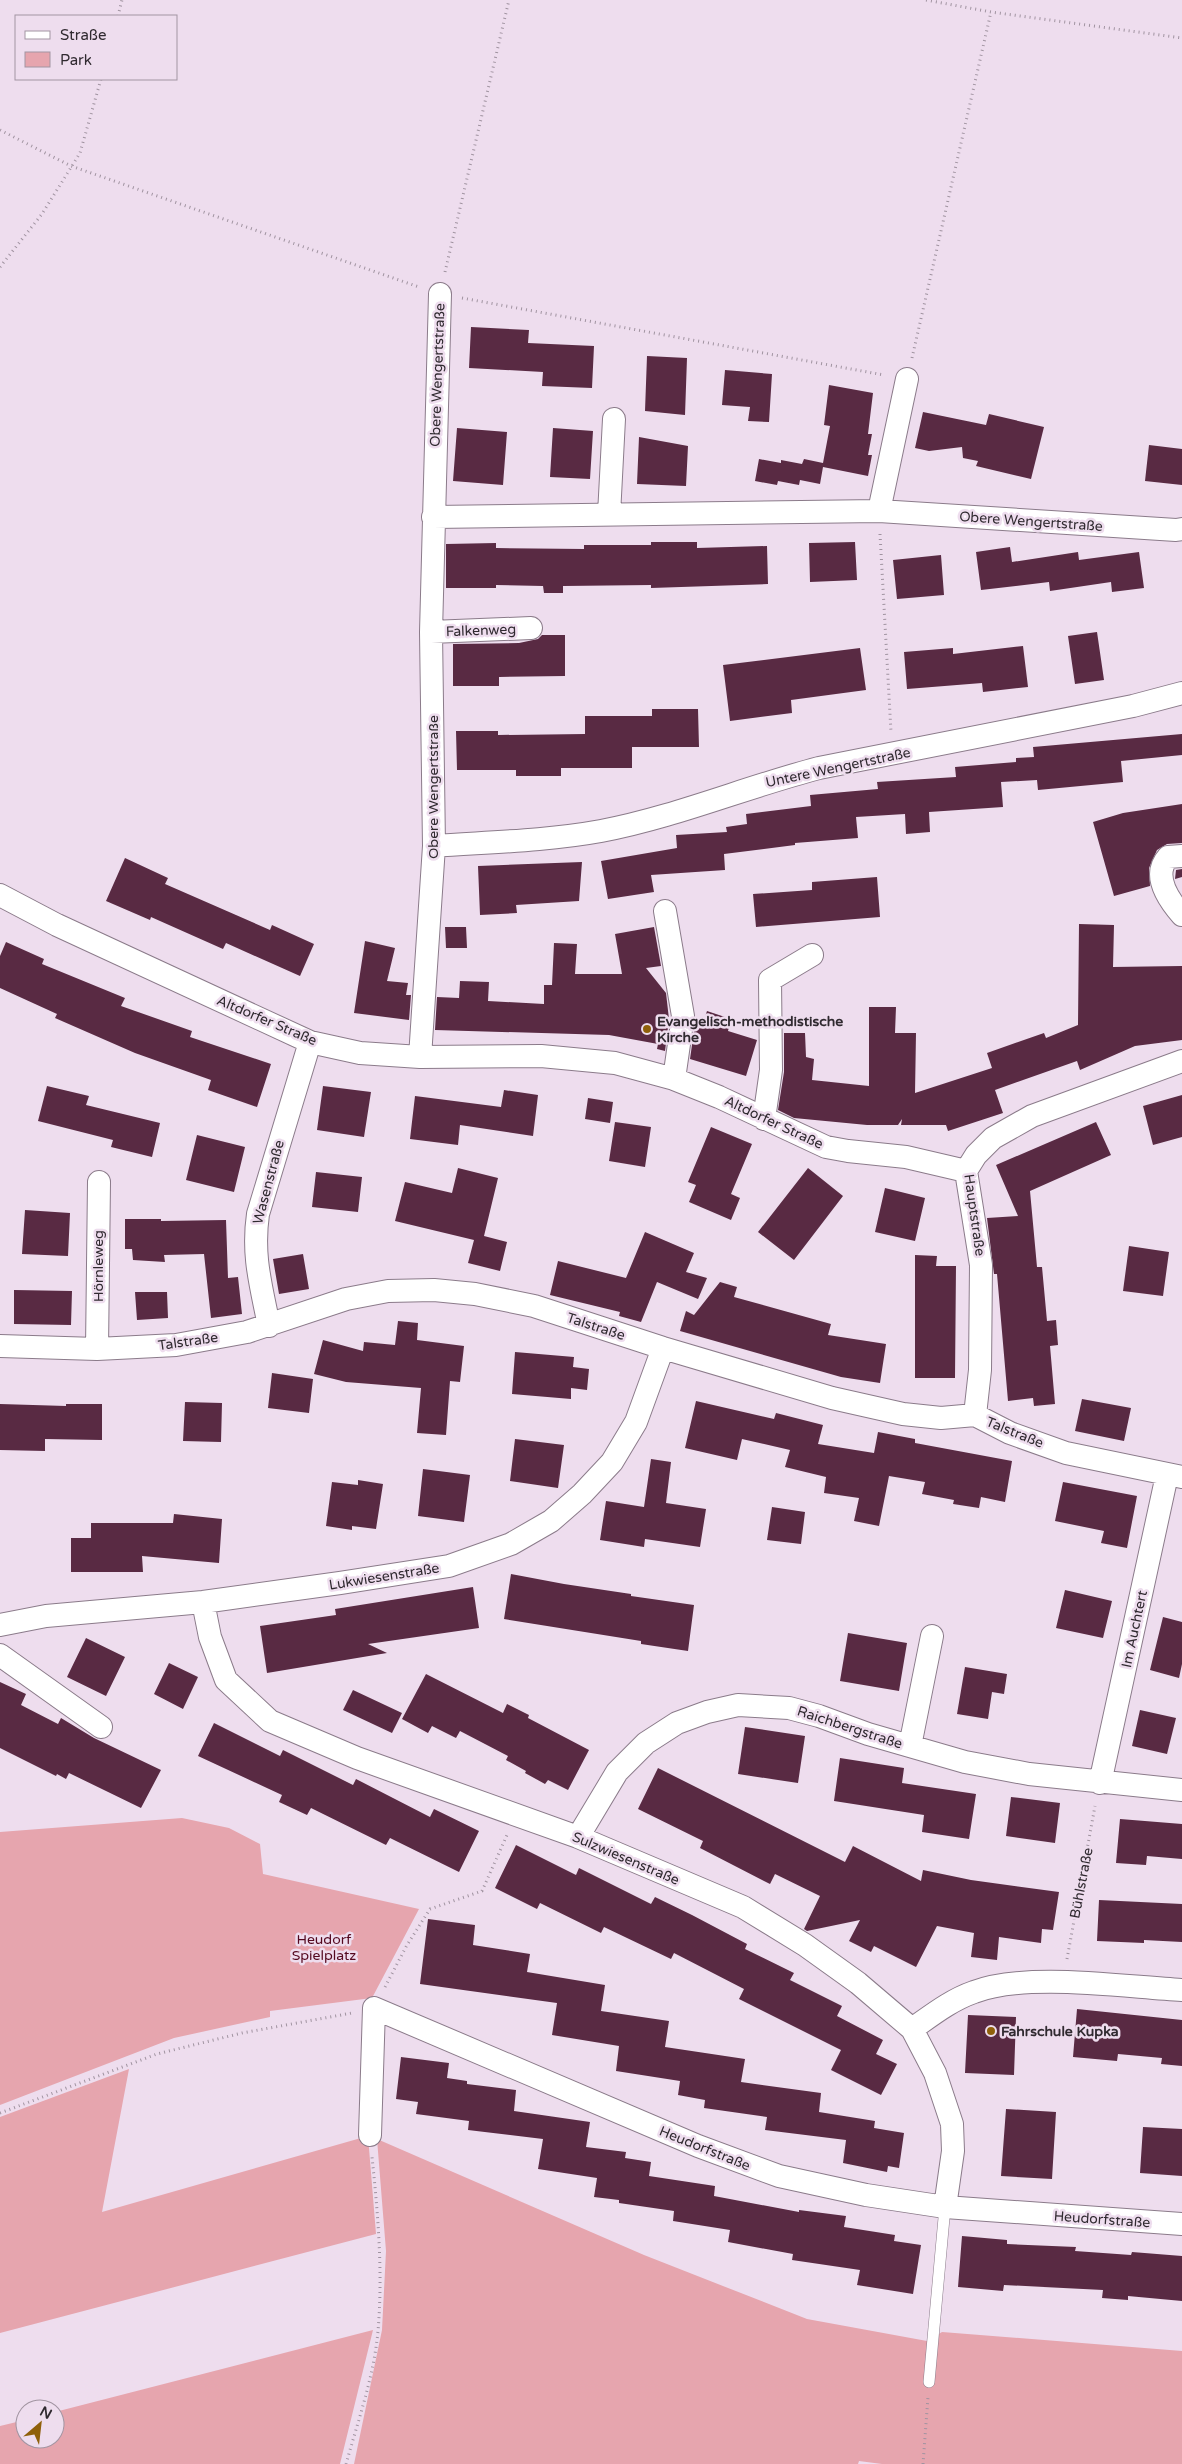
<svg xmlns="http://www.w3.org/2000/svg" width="1182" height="2464" font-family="'Varela Round',sans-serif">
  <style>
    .green { fill: #e6a5ae }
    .building { fill: #592a43 }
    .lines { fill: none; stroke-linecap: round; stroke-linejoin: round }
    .service-casing { stroke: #8b7b8a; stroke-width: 12 }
    .minor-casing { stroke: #8b7b8a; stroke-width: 24 }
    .path { stroke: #a093a0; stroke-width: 3; stroke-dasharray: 1 4; stroke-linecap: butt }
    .service { stroke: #fff; stroke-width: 11 }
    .minor { stroke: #fff; stroke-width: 22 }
    .poi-dot { fill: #8f600a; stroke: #ede; stroke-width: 2 }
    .labels { text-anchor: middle; stroke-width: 5; stroke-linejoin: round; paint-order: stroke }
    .street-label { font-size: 14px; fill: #302a30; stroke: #ede }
    .poi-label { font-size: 14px; font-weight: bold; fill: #302a30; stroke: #ede; text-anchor: start }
    .park-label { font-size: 14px; fill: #54081f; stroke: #ede }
  </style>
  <rect width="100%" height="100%" fill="#ede"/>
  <path class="green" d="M182 1818 229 1828 260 1844 263 1874 419 1909 372 1998 270 2011V2017L174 2038 0 2105V1832Z
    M129 2069 102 2212 368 2136 376 2234 0 2333V2117Z
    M377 2139 644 2255 807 2319 927 2341 942 2332 1182 2351V2464H882L859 2461 858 2464H354L382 2330 386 2251Z
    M373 2330 340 2464H0V2426L25 2420V2439H55V2412Z"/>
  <path class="building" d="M471 327 529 330 528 343 594 346 592 388 542 386 543 372 469 368Z
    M647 356 687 358 685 415 645 411Z
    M725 370 772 374 769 422 748 421 750 407 722 405Z
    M829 385 873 393 868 434H872L868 455H872L868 476 823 467 820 484 800 480 799 485 778 481 777 485 755 481 759 459 781 463V460L802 464 804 459 823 463 830 426 824 425Z
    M923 412 986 425 989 414 1044 427 1031 479 976 466 978 461 963 458 962 447 929 451 915 448Z
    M457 428 507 432 503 485 453 481Z
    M553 428 593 431 590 479 550 477Z
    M639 437 688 446 686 486 637 484Z
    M1149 445 1182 449V485L1145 481Z
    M651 542H697V548L767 546 768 584 651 588V585L563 586V593H544L543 586 496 585V588H446V544L496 543V548L584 549V545H651Z
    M855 542 857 580 810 582 809 543Z
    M1010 547 1012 562 1078 552 1079 560 1139 552 1144 588 1112 592 1111 582 1050 591 1049 582 981 590 976 552Z
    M941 555 944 595 897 599 893 560Z
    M1097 632 1104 680 1075 684 1068 636Z
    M542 635H565V676L499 677V686H453V644L519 643 538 639Z
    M1023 646 1028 687 983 692 982 683 907 689 904 652 953 648V654Z
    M860 648 866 690 791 700 792 713 730 721 723 665Z
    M652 709H698L699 747H632V768H561V776H516V770H457L456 731H498V735L585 734V716H652Z
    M1182 734V755L1121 761 1123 782 1038 790 1037 780 1001 782 1003 807 929 812 930 832 906 834 905 814 856 817 858 838 795 843V845L724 854 725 870 651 875 654 892 608 899 601 861 677 848 676 835 727 832 726 827 747 824 746 814 811 806 810 795 878 789 877 782 956 777 955 767 1016 762V758L1034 757 1033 747Z
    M1182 804V843L1167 844 1157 850 1149 868 1150 886 1114 896 1093 822 1123 813Z
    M125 858 168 878 165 884 270 930 272 925 314 944 300 976 226 943 223 949 151 917 150 920 106 901Z
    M582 862 579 901 516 905 517 913 480 915 478 866Z
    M1182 869V877L1175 879 1176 870Z
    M877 877 880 917 756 927 753 894 812 890V882Z
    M1079 924 1114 925 1113 967 1182 966V1040L1135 1046 1080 1070 1077 1061 995 1090 1003 1113 948 1131 946 1125H901L902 1119 898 1125H867L794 1118 778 1110 784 1072V1033H805L806 1057 814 1059 812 1080 869 1086V1007H896L895 1033H916L915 1093 992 1068 987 1053 1044 1033 1046 1038 1078 1025Z
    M445 927H466L467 948H446Z
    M654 927 661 966 646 968 666 993 669 1019 665 1051 657 1049 658 1044 609 1035 435 1030 437 997 459 998 460 981 489 982 488 1001 544 1004V985H552L554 943 577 944 575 974H622L615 934Z
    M365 941 395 948 387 981 408 983 406 995H411L409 1020 354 1013Z
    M6 942 44 959 42 964 125 998 121 1006 192 1031 190 1037 271 1064 257 1107 208 1090 211 1080 135 1053 55 1018 57 1014 0 988V956Z
    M707 1011 731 1019 728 1031 757 1040 746 1076 690 1059 695 1024 702 1026Z
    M47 1086 89 1096 86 1105 160 1123 152 1157 111 1147 113 1140 38 1121Z
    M323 1086 371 1092 364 1137 317 1130Z
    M504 1090 538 1095 533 1136 460 1125 458 1145 410 1139 415 1096 501 1107Z
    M1182 1095V1137L1153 1145 1143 1106Z
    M588 1098 613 1102 610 1123 585 1119Z
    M615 1122 651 1127 645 1167 609 1161Z
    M1096 1122 1111 1155 1030 1191 1037 1267H1042L1047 1321 1056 1320 1058 1345 1050 1346 1055 1404 1034 1406 1033 1398 1008 1401 997 1274H994L987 1218 1018 1216 996 1165Z
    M711 1127 752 1144 731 1194 740 1198 731 1220 689 1202 696 1185 688 1182Z
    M197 1135 245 1147 234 1192 186 1180Z
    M458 1168 498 1178 484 1236 507 1242 500 1271 468 1263 474 1240 395 1221 405 1182 452 1193Z
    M808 1168 843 1196 794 1260 758 1232Z
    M316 1172 362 1177 358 1212 312 1207Z
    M885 1188 925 1198 915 1241 875 1232Z
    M25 1210 70 1213 68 1256 22 1254Z
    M125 1219H161V1221L226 1220 228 1278 238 1277 242 1314 211 1318 204 1254 164 1255 165 1262 133 1260 132 1249H125Z
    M645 1232 694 1253 686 1272 707 1278 698 1299 657 1282 641 1322 619 1316 620 1312 550 1295 558 1261 626 1278Z
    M1129 1246 1169 1252 1163 1296 1123 1291Z
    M303 1254 309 1289 279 1294 273 1259Z
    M915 1255 937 1256 936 1266H956L955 1378H915Z
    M720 1282 737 1287 734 1297 831 1324 828 1335 886 1344 880 1383 841 1377 680 1331 686 1311 694 1315Z
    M14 1290 72 1291 71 1325 14 1324Z
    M135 1292H167L168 1318 137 1320Z
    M398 1321 418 1323 417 1340 464 1346 460 1382 450 1381 446 1435 417 1433 421 1388 346 1382 314 1374 323 1340 363 1351 364 1342 395 1345Z
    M515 1352 574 1357 573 1367 589 1369 587 1390 571 1388V1399L512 1394Z
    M272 1373 313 1379 309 1413 268 1408Z
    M1082 1399 1131 1408 1124 1441 1075 1431Z
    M696 1401 774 1419 776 1413 823 1425 818 1444 874 1453 878 1432 915 1439V1443L1012 1461 1005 1502 981 1497 979 1508 953 1504 954 1500 922 1494 925 1482 889 1476 879 1526 854 1521 859 1498 824 1493 826 1477 785 1467 790 1450 742 1439 737 1460 685 1448Z
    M185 1402 222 1403 221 1442 183 1441Z
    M0 1404 66 1406V1404H102V1440L45 1439V1451L0 1450Z
    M515 1439 564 1445 558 1488 510 1481Z
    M651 1459 671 1462 666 1503 706 1509 700 1547 645 1539 644 1547 600 1540 606 1501 644 1507Z
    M423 1469 470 1475 464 1522 418 1516Z
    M358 1480 383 1484 376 1529 352 1526V1530L326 1526 332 1482 358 1485Z
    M1063 1482 1137 1496 1127 1548 1101 1543 1104 1531 1055 1521Z
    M772 1507 805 1512 801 1544 767 1540Z
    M174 1514 222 1519 219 1563 142 1556 143 1572H71V1538H91V1523H173Z
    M511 1574 564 1584 631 1594V1596L694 1605 688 1651 641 1644V1641L504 1619Z
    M473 1587 479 1628 368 1644 387 1653 267 1673 260 1626 336 1615 335 1609Z
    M1065 1590 1112 1601 1103 1638 1056 1628Z
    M1163 1617 1182 1622V1664L1179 1678 1150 1670Z
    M848 1633 907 1643 899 1691 840 1681Z
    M86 1638 125 1657 106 1696 67 1677Z
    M169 1663 198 1677 183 1709 154 1694Z
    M965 1667 1007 1674 1004 1694 992 1692 988 1719 957 1714Z
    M426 1674 503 1713 507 1704 529 1715 528 1718 589 1750 568 1790 548 1780 545 1784 525 1773 526 1771 506 1760 508 1756 460 1731 456 1738 432 1726 428 1733 402 1719Z
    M0 1682 26 1694 21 1705 58 1724 61 1718 94 1738 161 1770 141 1808 69 1773 66 1779 57 1774 56 1776 0 1748Z
    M353 1690 402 1713 392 1733 343 1710Z
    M1140 1710 1176 1718 1167 1754 1132 1746Z
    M214 1723 280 1756 283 1750 353 1785 356 1779 430 1817 434 1809 479 1831 459 1872 390 1838 386 1845 311 1808 307 1815 279 1802 282 1795 198 1756Z
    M745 1727 805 1736 798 1783 738 1774Z
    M840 1758 904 1768 902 1783 976 1794 969 1839 922 1832 924 1815 834 1801Z
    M658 1768 845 1862 853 1846 921 1881 923 1870 971 1880 1059 1892 1053 1930 1042 1929 1041 1943 999 1937 997 1960 971 1957 974 1933 937 1926 916 1967 874 1946 871 1952 849 1941 860 1920 807 1931 804 1929 820 1896 775 1874 770 1884 700 1848 703 1841 638 1809Z
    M1011 1797 1060 1803 1055 1843 1006 1836Z
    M1120 1819 1182 1824V1859L1147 1856 1146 1865 1116 1863Z
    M516 1845 576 1875 579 1868 651 1904 655 1897 692 1915 747 1944 745 1949 794 1973 790 1980 842 2006 837 2016 883 2040 876 2054 897 2064 881 2095 831 2070 841 2050 739 1999 744 1989 674 1953 671 1959 604 1927 601 1933 540 1903 537 1909 495 1888Z
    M1099 1900 1182 1904V1942L1144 1940V1943L1097 1941Z
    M428 1919 475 1925 473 1945 530 1954 527 1972 605 1985 601 2011 669 2021 665 2047 745 2059 741 2082 821 2093 819 2112 875 2121 874 2128 904 2133 899 2168 888 2166 887 2172 843 2163 846 2140 765 2130 767 2117 704 2108 705 2100 678 2095 680 2081 616 2071 619 2046 552 2035 557 2003 420 1984Z
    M1077 2009 1182 2020V2066L1161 2064 1162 2058 1118 2054 1117 2061 1073 2057Z
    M968 2015 1016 2017 1014 2075 965 2073Z
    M401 2057 449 2063 447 2078 467 2081V2084L516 2090 514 2111 590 2122 586 2147 626 2152 625 2158 651 2162 649 2176 715 2186 714 2196 799 2212V2210L846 2216 844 2227 895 2235 894 2241 921 2245 913 2294 857 2285 860 2270 792 2260 793 2254 728 2242 730 2230 673 2221 674 2211 619 2203V2200L594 2197 597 2178 538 2169 543 2139 468 2130 469 2121 416 2114 418 2102 396 2099Z
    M1006 2109 1056 2112 1052 2179 1001 2176Z
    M1143 2127 1182 2129V2176L1140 2173Z
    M962 2236 1007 2240V2244L1076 2247 1075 2251 1131 2255 1132 2252 1182 2256V2301L1128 2296V2300L1102 2298 1103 2290 1004 2285 1003 2291 958 2287Z"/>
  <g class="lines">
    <g class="service-casing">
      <path id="service" d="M929 2382 945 2207"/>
    </g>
    <g class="minor-casing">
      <path id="minor" d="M879 511 907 379
        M609 515 614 419
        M433 517 879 511 1176 530 1182 529
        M431 632 531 628
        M434 846C490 842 546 841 601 831 675 817 746 787 819 768L1133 706 1182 693
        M1182 856 1168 857C1152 875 1168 899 1182 915
        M0 895 57 925 310 1042 360 1053 420 1057 541 1056 615 1063 674 1079 719 1097 826 1147 848 1151 906 1157 966 1171
        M665 911 683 1016 674 1079
        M420 1057 434 846 431 632 440 294
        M764 1119 771 1070 770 980 812 955
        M269 1326C261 1285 252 1256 258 1214L310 1042
        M0 1346 97 1349 176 1345 247 1332 346 1299 388 1291 434 1290 475 1294 534 1306 663 1348 832 1398 903 1414 941 1418 975 1415 1010 1433 1066 1453 1182 1477
        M97 1349 99 1182
        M975 1415 980 1370 981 1265 966 1171 976 1155 993 1138 1032 1116 1182 1061
        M203 1602 210 1637 226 1680 270 1721 357 1758 578 1837 743 1907 805 1945 858 1983 912 2029 935 2073 952 2124 953 2151 945 2207
        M0 1625 46 1616 203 1602 340 1583 449 1566 511 1544 551 1521 582 1494 612 1462 636 1422 663 1348
        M0 1655 101 1727
        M910 1746 932 1636
        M1100 1783 1167 1475
        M578 1837 617 1772 646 1743 677 1723 707 1712 738 1705 789 1708 819 1716 868 1734 965 1762 1029 1774 1182 1790
        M912 2029C932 2015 951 2000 974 1992 1026 1972 1124 1987 1182 1990
        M370 2135 374 2008 698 2146 779 2176 866 2195 945 2207 1182 2224"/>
    </g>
    <path class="path" d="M926 0 991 12 1182 38
      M118 16 122 0
      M0 130 71 166 419 287
      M0 267 42 214 80 153 101 79
      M445 272 509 0
      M462 298 884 375
      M912 358 991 12
      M880 534 891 732
      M1067 1959 1095 1806
      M385 1987 407 1945 430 1909 482 1891 507 1835
      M0 2113 157 2054 242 2033 352 2013
      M346 2464C358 2421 374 2376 378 2331 383 2273 378 2214 372 2157
      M923 2464 928 2397"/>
    <use href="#service" class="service"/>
    <use href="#minor" class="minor"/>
  </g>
  <g class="poi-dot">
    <circle cx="647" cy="1029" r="5"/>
    <circle cx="991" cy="2031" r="5"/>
  </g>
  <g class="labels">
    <g class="street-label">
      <text transform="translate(437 375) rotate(-88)" y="5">Obere Wengertstraße</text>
      <text transform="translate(1031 521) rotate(4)" y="5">Obere Wengertstraße</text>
      <text transform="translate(481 630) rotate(-2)" y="5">Falkenweg</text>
      <text transform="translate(838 767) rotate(-12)" y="5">Untere Wengertstraße</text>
      <text transform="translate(433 787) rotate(-90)" y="5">Obere Wengertstraße</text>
      <text transform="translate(267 1020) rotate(23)" y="5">Altdorfer Straße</text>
      <text transform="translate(774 1122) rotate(25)" y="5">Altdorfer Straße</text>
      <text transform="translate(268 1182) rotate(-75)" y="5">Wasenstraße</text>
      <text transform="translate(975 1215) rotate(82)" y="5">Hauptstraße</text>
      <text transform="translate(98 1266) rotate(-90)" y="5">Hörnleweg</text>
      <text transform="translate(596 1326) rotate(18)" y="5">Talstraße</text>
      <text transform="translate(188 1341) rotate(-8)" y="5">Talstraße</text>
      <text transform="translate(1015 1432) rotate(22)" y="5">Talstraße</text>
      <text transform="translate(384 1576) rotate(-9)" y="5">Lukwiesenstraße</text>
      <text transform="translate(1134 1629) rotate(-78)" y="5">Im Auchtert</text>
      <text transform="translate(850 1727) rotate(18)" y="5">Raichbergstraße</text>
      <text transform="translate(626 1858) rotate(23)" y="5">Sulzwiesenstraße</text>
      <text transform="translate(1081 1883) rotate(-79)" y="5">Bühlstraße</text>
      <text transform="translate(705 2148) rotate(22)" y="5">Heudorfstraße</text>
      <text transform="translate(1102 2219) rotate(4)" y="5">Heudorfstraße</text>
    </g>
    <g class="poi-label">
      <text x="657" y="1026">Evangelisch-methodistische<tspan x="657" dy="16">Kirche</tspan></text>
      <text x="1001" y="2036">Fahrschule Kupka</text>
    </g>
    <g class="park-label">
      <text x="324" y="1944">Heudorf<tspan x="324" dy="16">Spielplatz</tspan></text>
    </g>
  </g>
  <rect x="15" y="15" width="162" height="65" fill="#eeddee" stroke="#a295a2"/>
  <rect x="25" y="31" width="25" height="8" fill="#ffffff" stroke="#a295a2"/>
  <text x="60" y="40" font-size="15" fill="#302a30">Straße</text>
  <rect x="25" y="52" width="25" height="15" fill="#e6a5ae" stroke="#a295a2"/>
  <text x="60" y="65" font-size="15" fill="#302a30">Park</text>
  <g transform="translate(40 2424) rotate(28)"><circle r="24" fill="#eeddee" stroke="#a295a2"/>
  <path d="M0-4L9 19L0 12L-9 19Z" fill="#8f600a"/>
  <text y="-8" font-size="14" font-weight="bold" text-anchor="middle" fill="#302a30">N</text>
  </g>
</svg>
